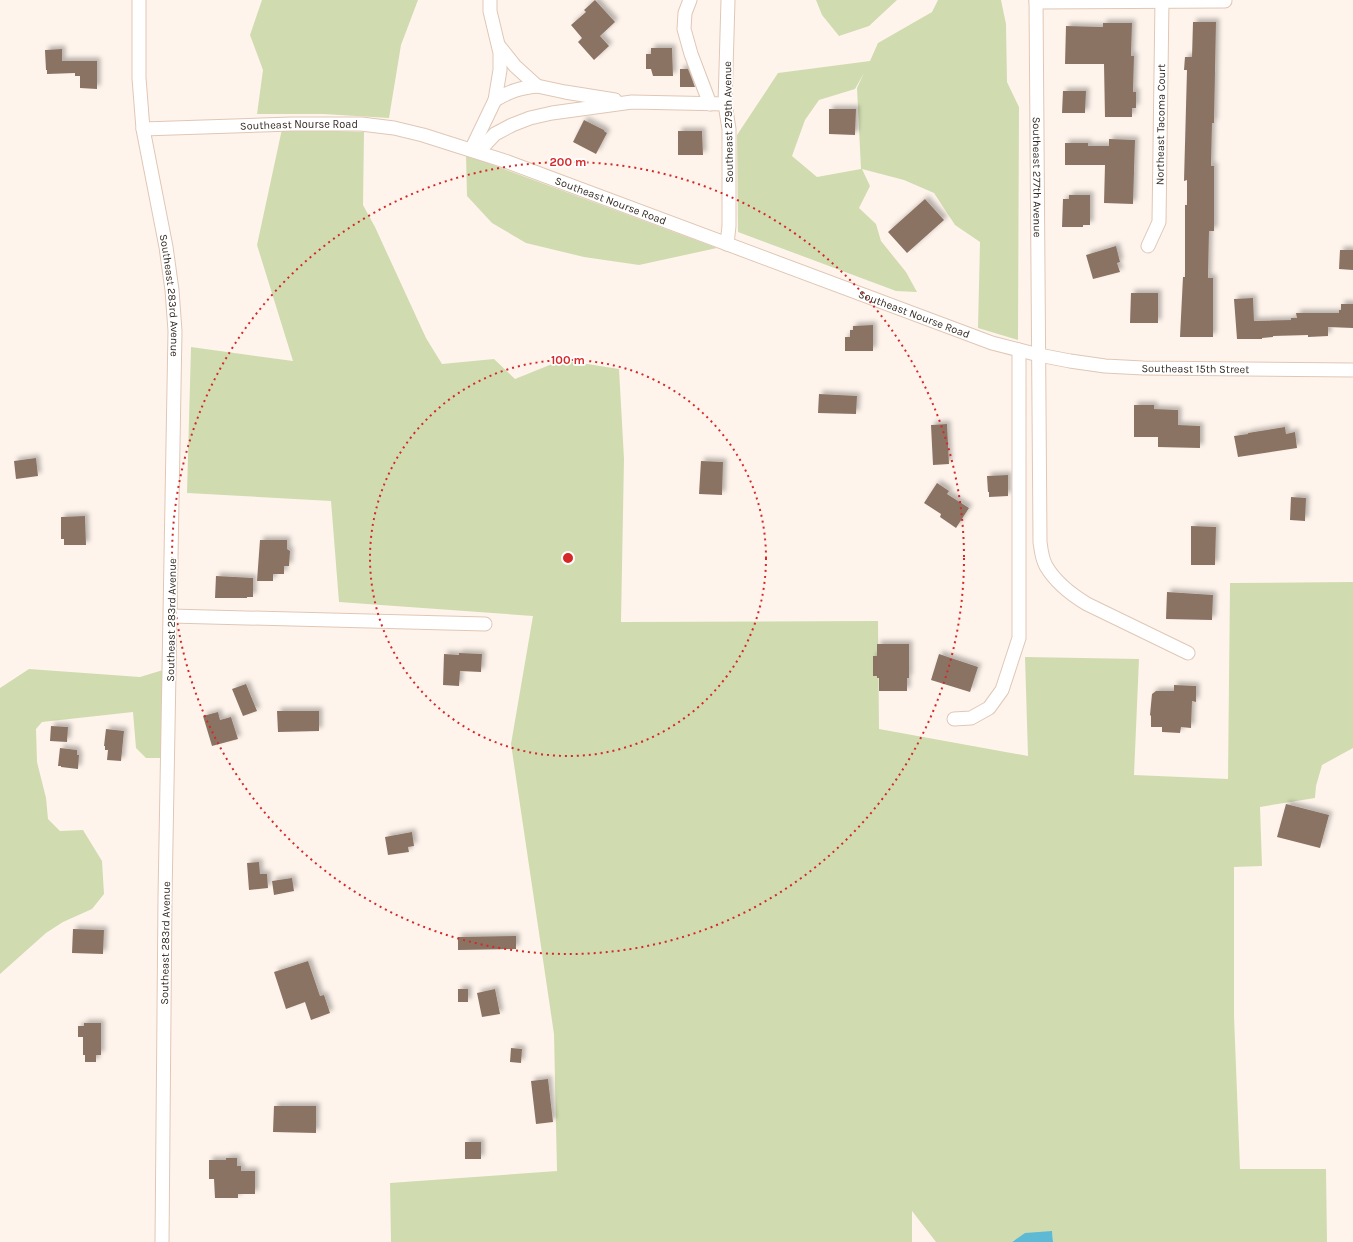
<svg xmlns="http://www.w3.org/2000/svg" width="1353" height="1242" font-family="Karla,sans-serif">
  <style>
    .green { fill: #d0dcb0; fill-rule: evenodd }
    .water { fill: #5eb9d4 }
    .building { fill: #8b7364; filter: url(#shadow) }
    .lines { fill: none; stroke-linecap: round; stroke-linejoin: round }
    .minor-casing { stroke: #e0c7b5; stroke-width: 15 }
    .minor { stroke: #fff; stroke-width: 13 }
    .ring { fill: none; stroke: #d62828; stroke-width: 2; stroke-dasharray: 2 4 }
    .labels { text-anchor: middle; stroke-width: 3.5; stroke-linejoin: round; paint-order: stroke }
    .street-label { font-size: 11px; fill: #332a23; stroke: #fff }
    .centre { fill: #d62828; stroke: #fff; stroke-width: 2 }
    .ring-label { font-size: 12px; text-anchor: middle; font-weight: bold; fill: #d62828; stroke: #fff; stroke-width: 3.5; stroke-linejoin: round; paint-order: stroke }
  </style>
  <defs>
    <filter id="shadow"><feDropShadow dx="3.5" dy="-3.5" stdDeviation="2" flood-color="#0004"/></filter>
  </defs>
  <rect width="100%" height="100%" fill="#fef4ec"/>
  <path class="green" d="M262 0H418L401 45 389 118 323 114H257L263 70 250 35Z
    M816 0H897L869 26 839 36 822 15Z
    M938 0H1001L1006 24 1007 82 1019 107 1018 340 978 328 980 242 955 225 934 193 904 180 862 169 870 186 859 208 876 224 881 241 906 272 917 292 896 291 738 232 737 135 778 73 870 61 878 43 932 12ZM864 73 857 88 861 169 817 177 792 156 805 120 819 100 855 89Z
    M282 129 364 132 363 205 375 227 426 338 442 364 494 359 515 379 562 360 619 369 624 459 621 622 878 621 879 729 1028 756 1025 657 1139 659 1134 775 1228 779 1230 583 1353 582V748L1322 765 1316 786 1315 798 1260 807 1262 866 1234 867V1016L1240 1169H1326L1327 1242H1053L1052 1232 1014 1240 1012 1242H936L912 1211V1242H391L390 1183 557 1171 554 1034 511 744 533 616 339 602 331 501 187 493 191 347 293 361 257 245Z
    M466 155 717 248 639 265 584 257 526 243 492 223 467 196Z
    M29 669 140 677 163 670 162 758H146L136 748 133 712 42 722 36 729 37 762 46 798 48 819 60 831 83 830 102 861 104 894 92 909 63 922 46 933 0 974V688Z"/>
  <path class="water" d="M1052 1231 1053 1242H1012L1025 1233Z"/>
  <path class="building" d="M595 0 615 22 600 36 609 46 594 60 578 42 582 38 571 25 586 12 584 10Z
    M1193 22H1216L1214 123H1212L1211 166H1214V231H1209L1208 278H1213V337H1180L1183 277H1185V205H1187V180L1184 181 1187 70H1184L1185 57H1192Z
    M1103 23H1132L1131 56H1134L1133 92H1136V108H1132V117H1105L1104 64H1065L1066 26 1103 27Z
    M651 48H672L673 76H653L651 69H646V54H651Z
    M62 49V61H97V89L80 88V76H75V73L47 74V70H46L45 50Z
    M680 69H688L695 87H680Z
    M1063 91H1086L1085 113H1062Z
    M829 109H856L855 135 829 134Z
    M584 120 604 130V131L607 133 596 154 573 142Z
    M678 131H702L703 155H678Z
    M1109 139 1135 140 1133 204 1104 203 1105 165H1065V143H1088V146H1109Z
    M1069 195H1090V225H1083V227H1062L1063 199H1069Z
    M925 199 944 220 907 253 888 232Z
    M1116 246 1120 262 1117 263 1120 272 1093 279 1086 255Z
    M1340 250H1353V270L1339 269Z
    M1131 293H1158V323H1130Z
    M1253 298 1254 321 1291 320V318H1297L1296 313H1339V310H1341V304H1353V328L1328 327V336L1308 337V335L1273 336V337L1262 338V339H1237L1234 299Z
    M873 325V351H845V337H850V330H853V326Z
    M819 394 857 396 856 414 818 413Z
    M1134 405H1154V409L1178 410V425L1200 426V448L1158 447V437H1134Z
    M947 424 949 464 933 465 931 425Z
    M1285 427 1286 434 1295 432 1297 448 1238 457 1234 436 1248 434V433Z
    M36 458 38 476 16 479 14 461Z
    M701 461 723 462 722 495 699 494Z
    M1008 475V496L989 497V492H988L987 476Z
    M937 483 949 491 947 494 969 508 956 528 940 517 941 514 924 503Z
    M1291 497 1306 498 1305 521 1290 520Z
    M85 516 86 545H64V539H61V517Z
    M1191 526 1216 527 1215 565H1191Z
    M260 540H287V549L290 551 289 566H284V574H273V581H257Z
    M216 576 253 578V597H247V598H215Z
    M1167 592 1213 595 1212 620 1166 619Z
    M877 644H909V678H907V691H879V678H877V676H873V656H877Z
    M459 653 482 654 481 672 460 671 459 686 443 685 444 654 459 655Z
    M939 654 978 667 970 692 931 680Z
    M246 684 257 711 243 716 232 689Z
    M1174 685 1196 686V702L1192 701 1191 728 1181 727 1180 733 1162 732V727H1151V716L1150 715 1152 694 1156 691H1174Z
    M277 711H319V731L278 732Z
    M218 712 220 720 231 717 238 739 212 746 203 716Z
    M51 726 68 727 67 742 50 741Z
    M106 729 124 731 121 761 107 760 108 750H105V746H104Z
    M60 748 77 750V755H79L78 769 61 767V766H58Z
    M1286 804 1329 815 1320 848 1277 837Z
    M412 832 414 846 408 847 409 852 388 855 385 837Z
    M259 862 260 874H267L268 888 249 890 247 863Z
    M292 878 294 891 274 895 272 881Z
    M73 929 104 930 103 954 72 953Z
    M516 936V949L458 950V937Z
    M308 961 320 996 324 995 330 1013 311 1020 305 1002 286 1009 274 972Z
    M458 989H468V1002H458Z
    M495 989 500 1014 482 1017 477 993Z
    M84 1023H101V1055H96V1062H85V1055H83V1037H78V1026H84Z
    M511 1048 522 1049 521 1063 510 1062Z
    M548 1079 553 1122 536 1124 531 1081Z
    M274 1106H316V1133L273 1132Z
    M465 1142H481V1159H465Z
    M226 1158H237V1166H241V1171H255V1194H238V1198H215L214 1179H209V1160H226Z"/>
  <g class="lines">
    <g class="minor-casing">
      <g id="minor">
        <path id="s1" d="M139 0V78L143 129 166 247 172 290 175 331 165 898 162 1242"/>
        <path d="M690 0 685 13 684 29 691 54 710 104"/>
        <path id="s2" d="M1036 0 1040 542C1041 550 1042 559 1046 566 1056 583 1072 595 1087 604L1188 653"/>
        <path d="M1036 2 1225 1"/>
        <path d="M499 46 515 66 537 86 565 92 615 100"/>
        <path d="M495 100C510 91 520 88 537 86"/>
        <path id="s3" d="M143 129 292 124H361L394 128 423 135 508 162 992 343 1039 355 1070 361 1105 366 1143 368 1353 370"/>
        <path d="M471 150 495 100 500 70V53L490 11V0"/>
        <path d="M478 152 495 134 512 125 530 118 552 113 632 102 725 104"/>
        <path d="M727 244 729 226V129L725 104 728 0"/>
        <path id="s4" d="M1148 246 1159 222 1162 0"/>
        <path d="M171 616 485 624"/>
        <path d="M954 719 971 718 989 708 1002 690 1019 638V350"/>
      </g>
    </g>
    <use href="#minor" class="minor"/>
  </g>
  <g class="ring">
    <circle cx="568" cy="558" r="198"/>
    <circle cx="568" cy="558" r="396"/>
  </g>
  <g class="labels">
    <g class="street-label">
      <text transform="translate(728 122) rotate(-91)" y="4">Southeast 279th Avenue</text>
      <text dy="4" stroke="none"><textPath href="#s4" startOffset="124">Northeast Tacoma Court</textPath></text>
      <text dy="4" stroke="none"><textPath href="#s3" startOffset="156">Southeast Nourse Road</textPath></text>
      <text dy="4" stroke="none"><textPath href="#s2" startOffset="177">Southeast 277th Avenue</textPath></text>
      <text dy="4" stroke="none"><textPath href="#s3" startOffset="480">Southeast Nourse Road</textPath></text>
      <text dy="4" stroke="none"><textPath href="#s1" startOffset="298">Southeast 283rd Avenue</textPath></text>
      <text dy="4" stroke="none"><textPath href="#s3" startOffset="804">Southeast Nourse Road</textPath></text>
      <text dy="4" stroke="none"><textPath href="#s3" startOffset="1093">Southeast 15th Street</textPath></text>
      <text transform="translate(171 620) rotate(-89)" y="4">Southeast 283rd Avenue</text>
      <text transform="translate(165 943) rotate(-89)" y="4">Southeast 283rd Avenue</text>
    </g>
  </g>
  <circle cx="568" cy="558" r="6" class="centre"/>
  <g class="ring-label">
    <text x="568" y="166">200 m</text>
    <text x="568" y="364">100 m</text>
  </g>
</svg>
